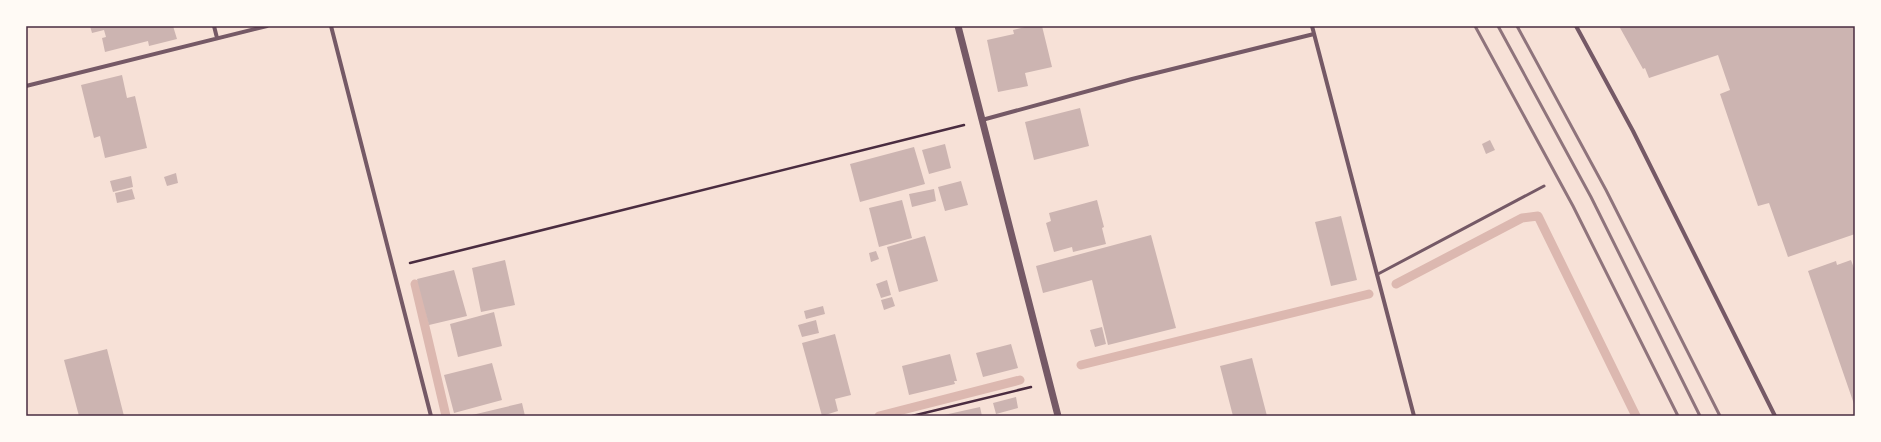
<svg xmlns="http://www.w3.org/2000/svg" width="1881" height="442" font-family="Ubuntu,sans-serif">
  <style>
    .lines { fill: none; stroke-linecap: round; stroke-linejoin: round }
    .stream { stroke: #dcb8b0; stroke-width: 9 }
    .building { fill: #ccb4b1 }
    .path { stroke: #4a2c40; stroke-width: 2.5 }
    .service { stroke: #755966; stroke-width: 3 }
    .minor { stroke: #755966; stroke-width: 4 }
    .tertiary { stroke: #755966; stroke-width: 7 }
    .rail { stroke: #8f747c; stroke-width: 3 }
    .neatline { fill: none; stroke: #4a2c40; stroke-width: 1.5 }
  </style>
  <rect width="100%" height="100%" fill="#f7e1d7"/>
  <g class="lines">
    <path class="stream" d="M415 284 446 416
      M1396 284 1522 218 1538 216 1636 416
      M1081 365 1369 294
      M879 416 1020 380"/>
  </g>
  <path class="building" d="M90 26H173L177 39 149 46 148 41 105 52 102 38 106 37 104 30 92 33Z
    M1029 26H1042L1052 67 1025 73 1028 86 998 92 987 40 1014 34 1013 30Z
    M1619 26H1855V234L1788 257 1769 203 1758 206 1720 94 1730 90 1718 55 1649 78 1645 68 1643 69Z
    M122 75 127 98 135 96 147 148 105 158 100 136 94 138 81 85Z
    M1080 108 1089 146 1034 160 1025 122Z
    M1490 140 1495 150 1486 154 1482 144Z
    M945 144 951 168 929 174 922 150Z
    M914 147 925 184 860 202 850 164Z
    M176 173 178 183 167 186 164 177Z
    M131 176 133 187 113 192 110 181Z
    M961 181 968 205 945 211 938 187Z
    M132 189 135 199 117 203 115 193Z
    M934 189 936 201 912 207 909 194Z
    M902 200 912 238 879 247 869 208Z
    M1097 200 1104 227 1102 228 1106 244 1073 252 1072 247 1054 252 1046 223 1051 221 1049 213Z
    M1341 216 1357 280 1331 286 1315 222Z
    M1151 235 1176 328 1108 345 1092 280 1043 293 1036 266Z
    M925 236 938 281 899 292 887 247Z
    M876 251 879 259 871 262 869 253Z
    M505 260 515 305 481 312 472 268Z
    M1851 260 1855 271V407L1808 271 1836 261 1837 265Z
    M454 270 467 316 429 325 417 279Z
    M887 280 891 295 881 298 876 284Z
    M892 297 895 306 884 310 881 300Z
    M823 306 825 314 806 319 804 311Z
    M494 312 502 346 458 357 450 324Z
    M816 320 819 333 802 337 798 325Z
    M1102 327 1106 344 1095 347 1090 330Z
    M835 334 851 395 835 399 838 411 822 416 802 343Z
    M1011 344 1018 368 983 377 976 353Z
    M107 349 124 416H79L64 360Z
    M950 354 957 381H954L955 384 909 395 902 366Z
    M1252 358 1267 416H1233L1220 366Z
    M492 363 502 400 454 413 444 375Z
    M1016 397 1018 408 996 414 993 403Z
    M522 403 525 416H472V415Z
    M980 407 982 416H944V415Z"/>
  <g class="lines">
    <path class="path" d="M410 263 964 125
      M912 416 1031 387"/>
    <path class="service" d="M1378 274 1544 186"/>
    <path class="minor" d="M214 26 217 38
      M331 26 431 416
      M1312 26 1414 416
      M1576 26 1633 131 1775 416
      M26 86 267 26
      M982 120 1132 79 1314 34"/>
    <path class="tertiary" d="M958 26 1058 416"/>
    <path class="rail" d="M1475 26 1573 206 1678 416
      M1498 26 1591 197 1700 416
      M1517 26 1606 190 1720 416"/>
  </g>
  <rect width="1881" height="442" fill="none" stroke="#fffaf5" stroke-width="54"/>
  <rect x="27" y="27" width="1827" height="388" class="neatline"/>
</svg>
